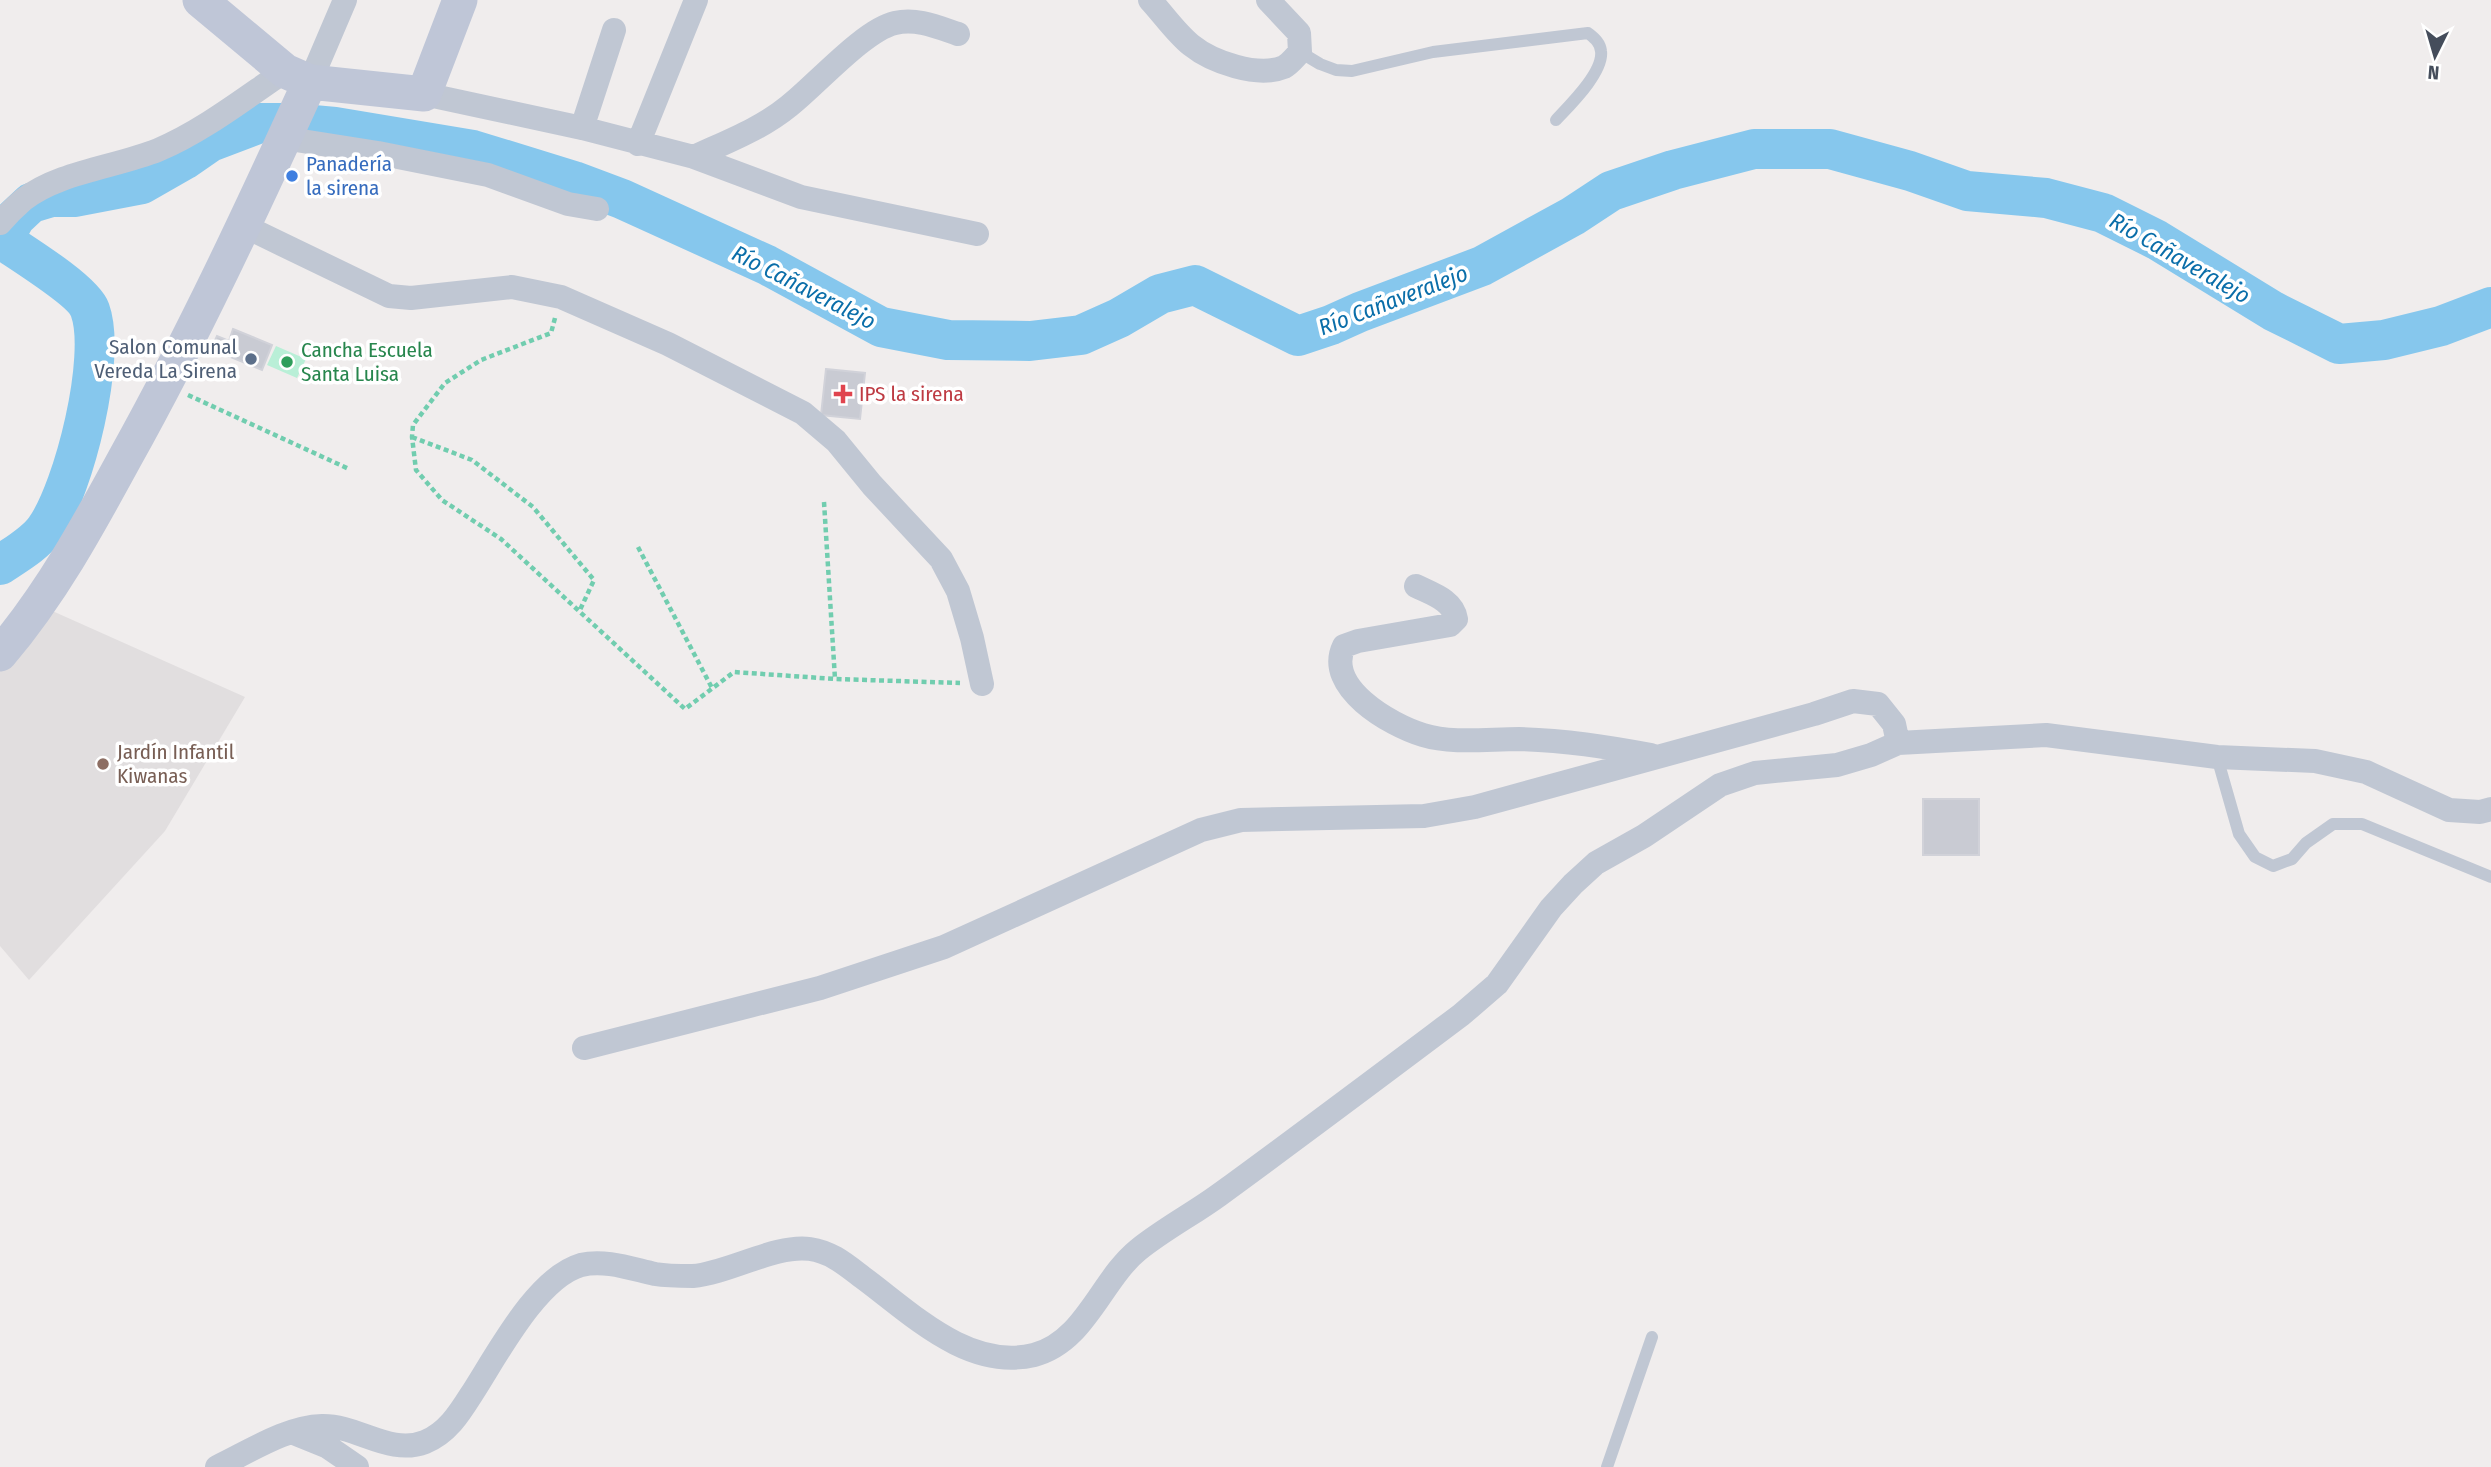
<svg xmlns="http://www.w3.org/2000/svg" width="2491" height="1467" font-family="'Fira Sans Condensed',sans-serif">
  <style>
    .education { fill: #e1dedf }
    .green { fill: #b9efd7 }
    .lines { fill: none; stroke-linecap: round; stroke-linejoin: round }
    .river { stroke: #86c7ed; stroke-width: 40 }
    .building { fill: #c9cbd3; stroke: #d1d2d9; stroke-width: 2 }
    .path { stroke: #71cdaf; stroke-width: 4.5; stroke-dasharray: 5 3.5; stroke-linecap: butt }
    .lane { stroke: #c0c7d3; stroke-width: 12 }
    .street { stroke: #c0c7d3; stroke-width: 24 }
    .secondary { stroke: #bfc6d7; stroke-width: 35 }
    .shop-dot { fill: #3f7fe0; stroke: #fff; stroke-width: 2.5 }
    .service-dot { fill: #5c6f8a; stroke: #fff; stroke-width: 2.5 }
    .leisure-dot { fill: #2e9e5b; stroke: #fff; stroke-width: 2.5 }
    .health-dot { fill: #e0444e; stroke: #fff; stroke-width: 2.5 }
    .education-dot { fill: #8d6e63; stroke: #fff; stroke-width: 2.5 }
    .labels { text-anchor: middle; stroke-width: 7; stroke-linejoin: round; paint-order: stroke }
    .shop-label { font-size: 21px; fill: #366cbe; stroke: #fff; text-anchor: start }
    .service-label { font-size: 21px; fill: #4e5e75; stroke: #fff; text-anchor: end }
    .leisure-label { font-size: 21px; fill: #27864d; stroke: #fff; text-anchor: start }
    .health-label { font-size: 21px; fill: #be3a42; stroke: #fff; text-anchor: start }
    .education-label { font-size: 21px; fill: #785e54; stroke: #fff; text-anchor: start }
    .water-label { font-size: 23px; font-style: italic; fill: #0a6ea9; stroke: #fff }
  </style>
  <rect width="100%" height="100%" fill="#f0eded"/>
  <path class="education" d="M39 605 245 697 165 831 29 980 0 946V654Z"/>
  <path class="green" d="M276 346 306 359 297 378 267 365Z"/>
  <g class="lines">
    <path class="river" d="M0 565C15 555 36 543 46 528 74 488 107 357 90 310 84 292 25 255 7 243L6 235 15 218 31 203 51 197H74L142 184 184 160 210 142 260 123H291L335 127 473 150 574 181 622 199 767 265 881 327 948 340 1030 341 1081 335 1119 318 1160 294 1195 285 1298 336 1331 325 1360 312 1482 266 1573 216 1611 191 1673 170 1754 149H1830L1910 171 1967 191 2046 198 2103 213 2157 240 2273 311 2339 344 2384 340 2441 326 2491 307"/>
  </g>
  <path class="building" d="M233 329 272 345 262 370 211 349 217 336 229 341Z
    M826 369 865 373 860 419 821 415Z
    M1923 799H1979V855H1923Z"/>
  <g class="lines">
    <path class="path" d="M555 318 551 333 481 360 445 383 413 425 412 437 416 470 442 500 501 539 685 709 734 672 835 679 960 683
      M188 395 349 469
      M412 437 472 460 533 507 594 580 579 612
      M824 502 835 679
      M638 547 712 688"/>
    <path class="lane" d="M1300 52 1320 64 1336 70 1352 71 1433 52 1588 33C1594 38 1600 42 1601 51 1604 72 1570 105 1556 120
      M2217 757 2239 834 2255 857 2273 866 2292 859 2306 843 2333 824H2362L2491 877
      M1607 1467 1652 1337"/>
    <path class="street" d="M1150 0C1163 14 1176 33 1191 45 1212 62 1258 78 1284 67 1290 64 1295 57 1300 52L1299 33 1268 0
      M310 82 345 0
      M424 94 582 128 694 157 801 197 977 234
      M582 128 614 30
      M283 138 378 153 488 175 568 204 597 209
      M638 144 696 0
      M694 157C726 142 761 129 789 106 816 85 864 30 895 23 917 18 937 27 958 34
      M0 223C7 215 15 207 23 200 58 172 116 167 158 150 203 131 245 98 285 71
      M242 225 389 296 411 298 512 287 561 297 668 344 803 413 836 441 872 485 941 559 958 591 972 638 982 684
      M1416 586C1432 594 1453 600 1456 619L1450 625 1358 641 1344 646C1324 687 1390 725 1423 735 1452 744 1488 739 1519 739 1564 740 1607 747 1651 755
      M584 1048 820 988 944 947 1201 830 1241 820 1424 816 1475 807 1814 714 1853 701 1878 704 1894 724 1898 743
      M291 1432 328 1447 357 1467
      M217 1467C249 1452 286 1427 322 1426 357 1425 390 1456 425 1442 447 1433 459 1414 471 1395 496 1357 536 1278 581 1265 605 1259 632 1269 655 1274 667 1276 681 1276 693 1276 729 1273 776 1244 810 1249 831 1252 845 1264 862 1277 911 1313 968 1371 1034 1355 1085 1342 1101 1280 1138 1250 1164 1229 1193 1214 1219 1195 1300 1136 1381 1075 1461 1015L1497 984 1551 908 1573 884 1596 863 1644 836 1720 785 1755 773 1837 765 1871 755 1898 743 2046 735 2217 757 2315 761 2366 772 2449 810 2480 812 2491 809"/>
    <path class="secondary" d="M200 0 285 71 310 82 424 94 460 0
      M0 654C51 594 88 526 125 458 193 336 252 209 310 82"/>
  </g>
  <circle class="shop-dot" cx="292" cy="176" r="7"/>
  <circle class="service-dot" cx="251" cy="359" r="7"/>
  <circle class="leisure-dot" cx="287" cy="362" r="7"/>
  <path class="health-dot" d="M839.5 383.5h7v7h7v7h-7v7h-7v-7h-7v-7h7z"/>
  <circle class="education-dot" cx="103" cy="764" r="7"/>
  <g class="labels">
    <g class="shop-label">
      <text x="306" y="171">Panadería<tspan x="306" dy="24">la sirena</tspan></text>
    </g>
    <g class="service-label">
      <text x="237" y="354">Salon Comunal<tspan x="237" dy="24">Vereda La Sirena</tspan></text>
    </g>
    <g class="leisure-label">
      <text x="301" y="357">Cancha Escuela<tspan x="301" dy="24">Santa Luisa</tspan></text>
    </g>
    <g class="health-label">
      <text x="859" y="401">IPS la sirena</text>
    </g>
    <g class="education-label">
      <text x="117" y="759">Jardín Infantil<tspan x="117" dy="24">Kiwanas</tspan></text>
    </g>
    <g class="water-label">
      <text transform="translate(2180 258) rotate(30)" y="8">Río Cañaveralejo</text>
      <text transform="translate(804 287) rotate(27)" y="8">Río Cañaveralejo</text>
      <text transform="translate(1393 300) rotate(-21)" y="8">Río Cañaveralejo</text>
    </g>
  </g>
  <g transform="translate(2435 56) rotate(185)" stroke="#ffffff" stroke-width="5" paint-order="stroke">
  <path d="M0-5L12 26L0 18L-12 26Z" fill="#454d5b"/>
  <text y="-10" font-size="19" font-weight="bold" text-anchor="middle" fill="#454d5b">N</text>
  </g>
</svg>
